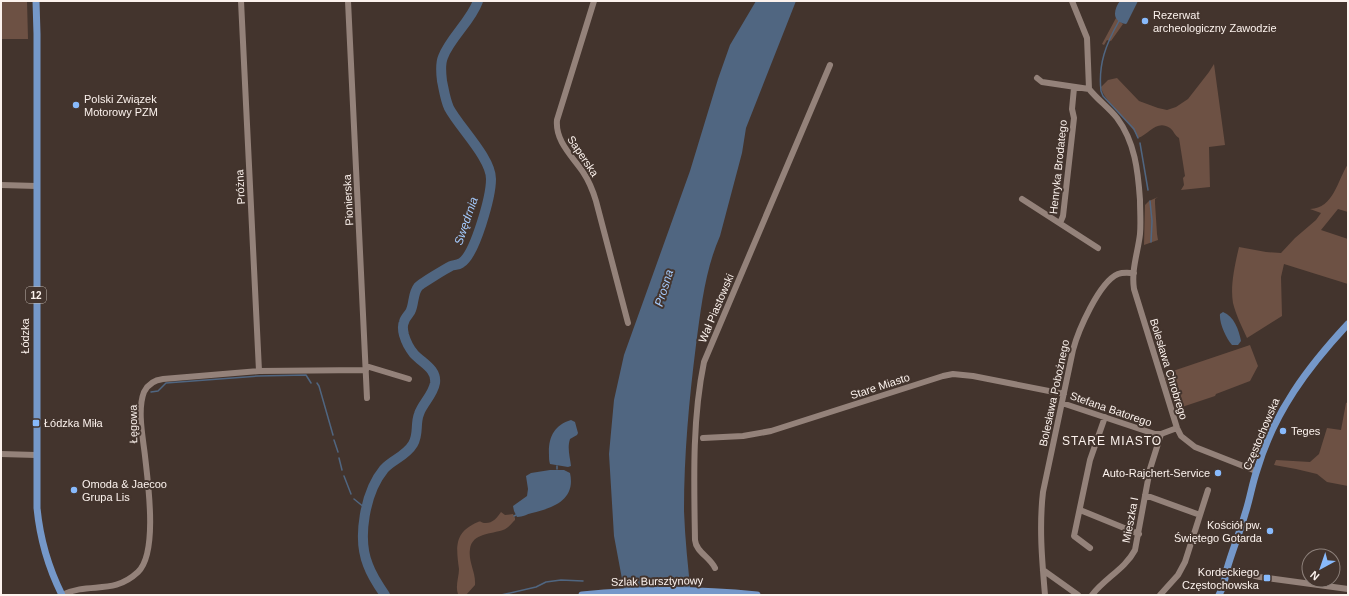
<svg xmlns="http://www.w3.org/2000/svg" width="1349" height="596" font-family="Arial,sans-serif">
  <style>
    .green { fill: #6d5144 }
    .water { fill: #506681 }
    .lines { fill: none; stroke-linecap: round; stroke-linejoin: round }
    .stream { stroke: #506681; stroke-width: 1.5 }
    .river { stroke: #506681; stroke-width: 10 }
    .minor { stroke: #94827a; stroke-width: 6 }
    .major { stroke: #7598c9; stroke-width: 7 }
    .poi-dot { fill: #88bafc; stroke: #43342d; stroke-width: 1.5 }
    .labels { text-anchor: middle; stroke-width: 4; stroke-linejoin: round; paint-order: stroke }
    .shield { fill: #43342d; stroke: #c4b9b3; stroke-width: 1 }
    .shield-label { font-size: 10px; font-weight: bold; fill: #fcf2ed }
    .poi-label { font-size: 11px; fill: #fcf2ed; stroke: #43342d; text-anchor: start }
    .street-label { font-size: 11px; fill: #fcf2ed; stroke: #43342d }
    .water-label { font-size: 12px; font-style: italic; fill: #a4cafc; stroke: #43342d }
    .neighbourhood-label { font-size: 12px; letter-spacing: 1px; fill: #fcf2ed; stroke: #43342d }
  </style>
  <rect width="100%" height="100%" fill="#43342d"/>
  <path class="green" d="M1 1H27L28 39H1Z
    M1116 18 1123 24 1111 41 1107 40 1104 45 1102 44Z
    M1214 64 1225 145 1209 147 1210 187 1181 190 1184 185 1183 178 1185 176 1179 138C1175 136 1174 131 1170 128 1157 119 1149 134 1138 138 1132 123 1102 100 1101 87L1108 80 1117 78 1139 101 1158 108 1167 110 1176 107 1188 99 1209 72Z
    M1348 164V212L1338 209 1321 230 1348 239V284L1284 264 1281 277 1282 316 1247 338C1242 327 1236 315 1233 303 1230 286 1235 264 1239 247L1266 252 1281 253 1295 238 1316 220 1321 213 1310 209C1334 208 1337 181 1348 164Z
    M1158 197 1155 199V203L1157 234 1158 240 1144 245 1145 205 1149 201Z
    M1250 345 1258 366 1250 381 1216 394 1215 396 1176 409 1164 374Z
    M1348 402V486L1327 482 1317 474 1296 469 1274 465 1276 460 1310 462 1319 454 1327 428 1341 430 1346 403Z
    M501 512 505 515 513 514 515 518V520C511 524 508 528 503 530 492 534 472 533 470 549 468 562 476 572 475 585L466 595 458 594C455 586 459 577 459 569 456 547 454 532 478 522 481 521 480 522 484 523 492 524 497 518 501 512Z"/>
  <path class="water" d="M756 1H796L746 128 742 153 720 236C705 270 701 308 696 345 689 400 684 455 684 511 685 539 688 567 691 595H625L614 536 609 454 614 400 624 355 690 171 718 79 730 45Z
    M1120 1H1138L1127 23 1126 24C1112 22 1113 10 1120 1Z
    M1223 312C1234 316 1239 330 1241 341L1238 345H1232C1226 338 1219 323 1220 314Z
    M571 420 575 422 578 433 577 435 570 439C567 448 570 457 571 466L568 467 550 464C549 461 549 458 549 455 548 438 554 425 571 420Z
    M550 470H564L570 473C576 500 553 508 532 513 527 514 523 517 517 517L514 511 513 506 527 496 528 489 526 476 531 473Z"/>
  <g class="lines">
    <path class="stream" d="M1119 21C1106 44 1098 64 1101 91L1103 96 1134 129 1138 138
      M1140 143 1148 190
      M1150 201 1152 221 1151 242
      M317 383 319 386 333 435
      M151 392 158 391 166 383 258 376 306 375 311 383
      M334 440 338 452
      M339 458 342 470
      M557 469V466
      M344 476 351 494
      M354 499 365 508
      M514 516 516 515
      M501 595 536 587 546 582 561 580 583 581"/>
    <path class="river" d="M385 595C378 585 372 576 368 565 357 538 365 492 384 469 392 460 406 456 413 444 419 434 415 424 419 414 422 404 433 395 435 383 437 369 422 363 414 354 409 348 406 342 404 335 403 331 402 326 404 322 405 317 410 314 411 310 414 303 413 293 418 287 420 284 447 268 451 266 454 265 458 265 461 263 475 255 491 196 491 179 491 158 459 127 449 108 445 99 444 90 442 81 441 73 440 64 443 57 450 38 471 21 478 1"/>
    <path class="minor" d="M241 1 259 371
      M348 1 367 398
      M594 1 557 120C555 141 572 156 583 172 589 181 593 191 596 201L628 323
      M1072 1 1087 38 1089 89C1098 100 1109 108 1117 118 1135 142 1138 171 1140 200 1140 211 1141 223 1140 234 1138 252 1131 270 1134 289L1177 428 1181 436 1195 447 1256 471
      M1037 78 1042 82 1089 89
      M1 185 37 186
      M1022 199 1098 248
      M1060 223 1063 216 1074 118 1072 109 1074 88
      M366 366 409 379
      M1062 403 1155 434H1161L1177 428
      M703 438 743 436 771 431 943 376 953 374 973 376 1064 394
      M1 454 36 455
      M1145 495 1200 515
      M1080 510 1139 534
      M1090 548 1074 536 1090 460 1105 417
      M715 568C710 557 696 552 695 540 694 481 692 420 704 362L830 65
      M1043 570 1078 595
      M1227 570 1260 577 1348 589
      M62 595C91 581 112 596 138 572 158 553 148 483 145 456 143 438 137 410 144 392 148 384 154 380 163 379L259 371 366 370
      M1045 595C1042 560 1039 527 1043 492L1073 350C1078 331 1099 282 1118 274 1123 272 1129 273 1134 273
      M1092 595C1105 578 1125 569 1135 550L1150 469 1161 434
      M1160 595 1178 575 1185 562 1208 490"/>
    <path class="major" d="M36 1 37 34V508C40 539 48 567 62 595
      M582 595C641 589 699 589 757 595
      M1219 595C1224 586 1225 579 1227 569 1232 551 1240 532 1245 514 1250 499 1252 484 1257 470 1274 412 1308 367 1348 324"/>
  </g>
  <g class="poi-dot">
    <circle cx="1145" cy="21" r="4"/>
    <circle cx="76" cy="105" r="4"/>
    <rect x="32" y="419" width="8" height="8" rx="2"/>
    <circle cx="1283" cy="431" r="4"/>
    <circle cx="1218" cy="473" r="4"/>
    <circle cx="74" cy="490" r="4"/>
    <circle cx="1270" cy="531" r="4"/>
    <rect x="1263" y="574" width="8" height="8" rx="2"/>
  </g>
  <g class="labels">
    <rect class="shield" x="26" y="287" width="20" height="16" rx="3"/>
    <g class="shield-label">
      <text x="36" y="299">12</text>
    </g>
    <g class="poi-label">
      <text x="1153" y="19">Rezerwat<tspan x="1153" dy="13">archeologiczny Zawodzie</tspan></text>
      <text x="84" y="103">Polski Związek<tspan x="84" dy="13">Motorowy PZM</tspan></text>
      <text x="44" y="427">Łódzka Miła</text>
      <text x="1291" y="435">Teges</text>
      <text x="1210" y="477" text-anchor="end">Auto-Rajchert-Service</text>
      <text x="82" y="488">Omoda &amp; Jaecoo<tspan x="82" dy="13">Grupa Lis</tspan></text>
      <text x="1262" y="529" text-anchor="end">Kościół pw.<tspan x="1262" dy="13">Świętego Gotarda</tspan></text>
      <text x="1259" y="576" text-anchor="end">Kordeckiego<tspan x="1259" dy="13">Częstochowska</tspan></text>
    </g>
    <g class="street-label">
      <text transform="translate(583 156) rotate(56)" y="4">Saperska</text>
      <text transform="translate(1058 167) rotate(-84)" y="4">Henryka Brodatego</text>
      <text transform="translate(240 187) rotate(-93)" y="4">Próżna</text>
      <text transform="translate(348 200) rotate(-93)" y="4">Pionierska</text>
      <text transform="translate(716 308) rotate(-67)" y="4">Wał Piastowski</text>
      <text transform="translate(25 336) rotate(-90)" y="4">Łódzka</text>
      <text transform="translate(1169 369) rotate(73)" y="4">Bolesława Chrobrego</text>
      <text transform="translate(880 386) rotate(-18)" y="4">Stare Miasto</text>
      <text transform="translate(1054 393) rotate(-78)" y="4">Bolesława Pobożnego</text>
      <text transform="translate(1111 409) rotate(19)" y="4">Stefana Batorego</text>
      <text transform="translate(133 424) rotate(-91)" y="4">Łęgowa</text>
      <text transform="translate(1261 434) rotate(-67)" y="4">Częstochowska</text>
      <text transform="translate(1130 520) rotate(-79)" y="4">Mieszka I</text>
      <text transform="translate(657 581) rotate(-1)" y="4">Szlak Bursztynowy</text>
    </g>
    <g class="water-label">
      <text transform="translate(466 221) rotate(-71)" y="4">Swędrnia</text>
      <text transform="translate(664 288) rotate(-73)" y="4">Prosna</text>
    </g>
    <g class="neighbourhood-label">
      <text x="1112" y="445">STARE MIASTO</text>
    </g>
  </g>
  <rect width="1349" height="596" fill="none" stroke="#fcf2ed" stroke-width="4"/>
  <g transform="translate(1321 568) rotate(220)"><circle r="19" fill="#43342d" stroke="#8d807a"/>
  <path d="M0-3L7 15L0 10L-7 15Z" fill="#88bafc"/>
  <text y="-6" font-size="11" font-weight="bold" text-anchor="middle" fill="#fcf2ed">N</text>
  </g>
</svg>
